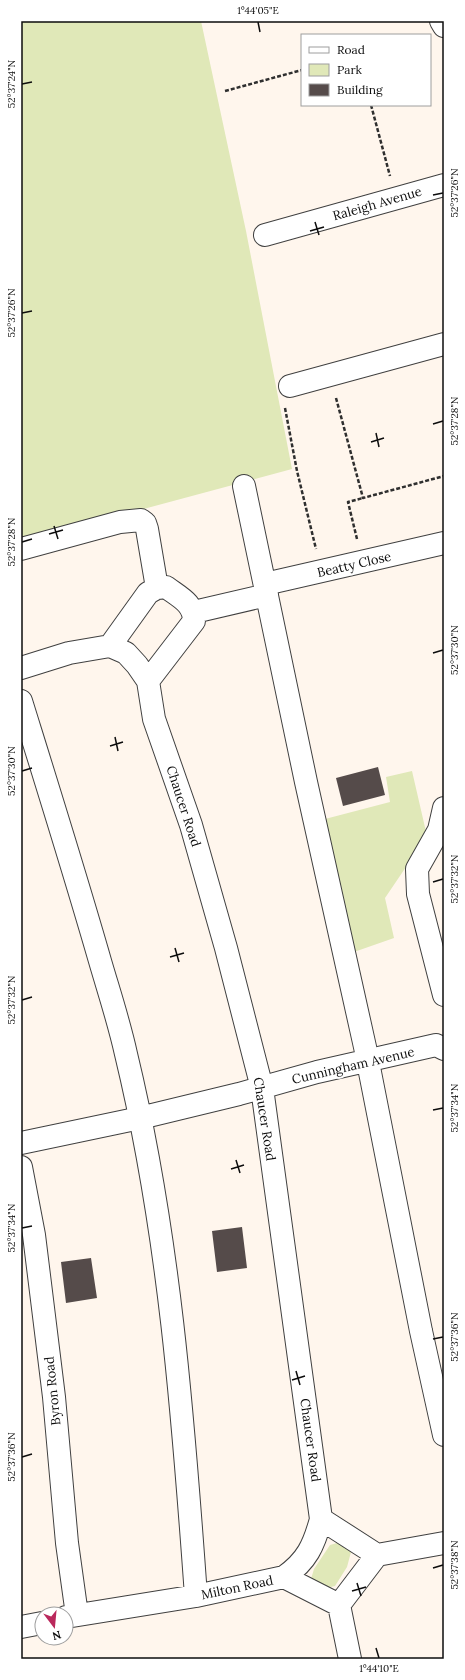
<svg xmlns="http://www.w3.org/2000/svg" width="465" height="1680" font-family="Lora,serif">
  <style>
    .green { fill: #e0e8b8 }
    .building { fill: #554b4a }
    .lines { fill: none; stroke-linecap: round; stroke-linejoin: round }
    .minor-casing { stroke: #404040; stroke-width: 24 }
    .path { stroke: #2f2f2f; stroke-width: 2.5; stroke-dasharray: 4 2; stroke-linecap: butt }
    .minor { stroke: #fff; stroke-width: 22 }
    .ticks { fill: none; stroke: #0d0d0d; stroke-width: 1.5 }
    .labels { text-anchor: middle; stroke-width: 4; stroke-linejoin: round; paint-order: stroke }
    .street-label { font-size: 13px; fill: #0d0d0d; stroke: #fff }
    .neatline { fill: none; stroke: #0d0d0d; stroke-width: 1.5 }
    .ticks-label { font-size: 10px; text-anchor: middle; fill: #0d0d0d }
  </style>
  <rect width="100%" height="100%" fill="#fff6ed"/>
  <path class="green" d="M21 21H201L246 231 292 469 21 542Z
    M412 771 427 836 385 898 394 938 354 952 325 819 390 802 386 777Z
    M337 1543 347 1545 351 1552 347 1567 335 1586 327 1588 311 1579 314 1569 330 1545Z"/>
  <path class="building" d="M378 767 385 795 343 806 336 778Z
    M242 1227 247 1268 217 1272 212 1231Z
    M91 1258 97 1298 66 1303 61 1262Z"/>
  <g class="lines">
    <g class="minor-casing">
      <path id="minor" d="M441 21 444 26
        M265 235 444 185
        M290 386 444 344
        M244 486 306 782 365 1047 421 1331 444 1435
        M21 549 120 522 141 520 145 523 147 529 157 588
        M265 584 444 543
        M194 612 267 595
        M110 646 148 593 157 588 166 587C179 597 194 603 194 621L148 681
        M21 668 69 653 110 646 126 653 137 665 148 681 154 719 191 825 226 948 262 1088 321 1519C314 1545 307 1561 284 1577
        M21 701C48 788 75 874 100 961 109 992 119 1022 126 1054 169 1232 183 1414 196 1596
        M444 808 439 830 417 869 418 894 444 995
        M21 1143 140 1118 239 1094 317 1072 436 1045 444 1049
        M21 1167 34 1235 54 1397 67 1543 77 1615
        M321 1519 377 1555 444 1543
        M339 1605 350 1659
        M66 1617 196 1596 284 1577 339 1605 377 1555
        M21 1627 42 1623"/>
    </g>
    <path class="path" d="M225 91 302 70
      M371 105 390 176
      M336 398 363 498 444 476
      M285 408 297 471 316 549
      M357 539 348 502 363 498"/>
    <use href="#minor" class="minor"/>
  </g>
  <path class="ticks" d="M258 22 260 32M22 84 32 82M433 195 443 193M315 222 319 235M310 231 324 227M22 313 32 311M433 424 443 421M376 433 379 447M371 442 384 438M54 526 58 539M49 534 63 530M22 542 32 539M433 653 443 650M115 737 118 751M110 746 123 742M22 771 32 768M433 882 443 879M175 948 179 962M170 957 184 953M22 1000 32 997M433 1110 443 1108M236 1160 240 1173M231 1169 244 1165M22 1228 32 1226M433 1339 443 1337M296 1371 300 1385M292 1380 305 1376M22 1457 32 1454M433 1568 443 1565M357 1583 361 1596M352 1591 366 1587M376 1648 379 1658"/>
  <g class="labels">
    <g class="street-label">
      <text transform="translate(377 203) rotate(-16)" y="5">Raleigh Avenue</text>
      <text transform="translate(354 564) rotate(-13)" y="5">Beatty Close</text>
      <text transform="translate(184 806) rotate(72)" y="5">Chaucer Road</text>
      <text transform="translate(353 1065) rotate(-13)" y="5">Cunningham Avenue</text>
      <text transform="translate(265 1119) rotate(81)" y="5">Chaucer Road</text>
      <text transform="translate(52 1391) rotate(-96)" y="5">Byron Road</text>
      <text transform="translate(311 1440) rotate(82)" y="5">Chaucer Road</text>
      <text transform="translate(237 1587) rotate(-12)" y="5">Milton Road</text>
    </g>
  </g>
  <rect width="465" height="1680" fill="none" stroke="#ffffff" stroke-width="44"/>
  <rect x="301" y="34" width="130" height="72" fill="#ffffff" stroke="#9e9e9e"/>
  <rect x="309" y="47" width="20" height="6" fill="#ffffff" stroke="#9e9e9e"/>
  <text x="337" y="54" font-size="12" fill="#0d0d0d">Road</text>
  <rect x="309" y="64" width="20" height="12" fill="#e0e8b8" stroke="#9e9e9e"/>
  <text x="337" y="74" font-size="12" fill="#0d0d0d">Park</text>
  <rect x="309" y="84" width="20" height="12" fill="#554b4a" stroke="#9e9e9e"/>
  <text x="337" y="94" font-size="12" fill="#0d0d0d">Building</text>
  <g transform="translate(54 1626) rotate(164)"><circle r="19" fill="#ffffff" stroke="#9e9e9e"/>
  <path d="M0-3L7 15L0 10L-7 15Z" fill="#ba285c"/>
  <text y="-6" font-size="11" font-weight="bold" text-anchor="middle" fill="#0d0d0d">N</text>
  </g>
  <rect x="22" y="22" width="421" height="1636" class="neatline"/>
  <g class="ticks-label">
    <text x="258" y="14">1°44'05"E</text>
    <text transform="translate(11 84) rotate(-90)" y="4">52°37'24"N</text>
    <text transform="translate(454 193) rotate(-90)" y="4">52°37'26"N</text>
    <text transform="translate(11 313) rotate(-90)" y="4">52°37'26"N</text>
    <text transform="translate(454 421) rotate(-90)" y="4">52°37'28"N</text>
    <text transform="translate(11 542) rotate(-90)" y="4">52°37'28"N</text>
    <text transform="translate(454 650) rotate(-90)" y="4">52°37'30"N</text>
    <text transform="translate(11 771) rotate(-90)" y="4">52°37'30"N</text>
    <text transform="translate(454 879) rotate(-90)" y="4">52°37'32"N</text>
    <text transform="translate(11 1000) rotate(-90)" y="4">52°37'32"N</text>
    <text transform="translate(454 1108) rotate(-90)" y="4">52°37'34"N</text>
    <text transform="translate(11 1228) rotate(-90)" y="4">52°37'34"N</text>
    <text transform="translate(454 1337) rotate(-90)" y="4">52°37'36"N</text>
    <text transform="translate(11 1457) rotate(-90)" y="4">52°37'36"N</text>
    <text transform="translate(454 1565) rotate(-90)" y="4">52°37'38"N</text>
    <text x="379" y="1672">1°44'10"E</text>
  </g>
</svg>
